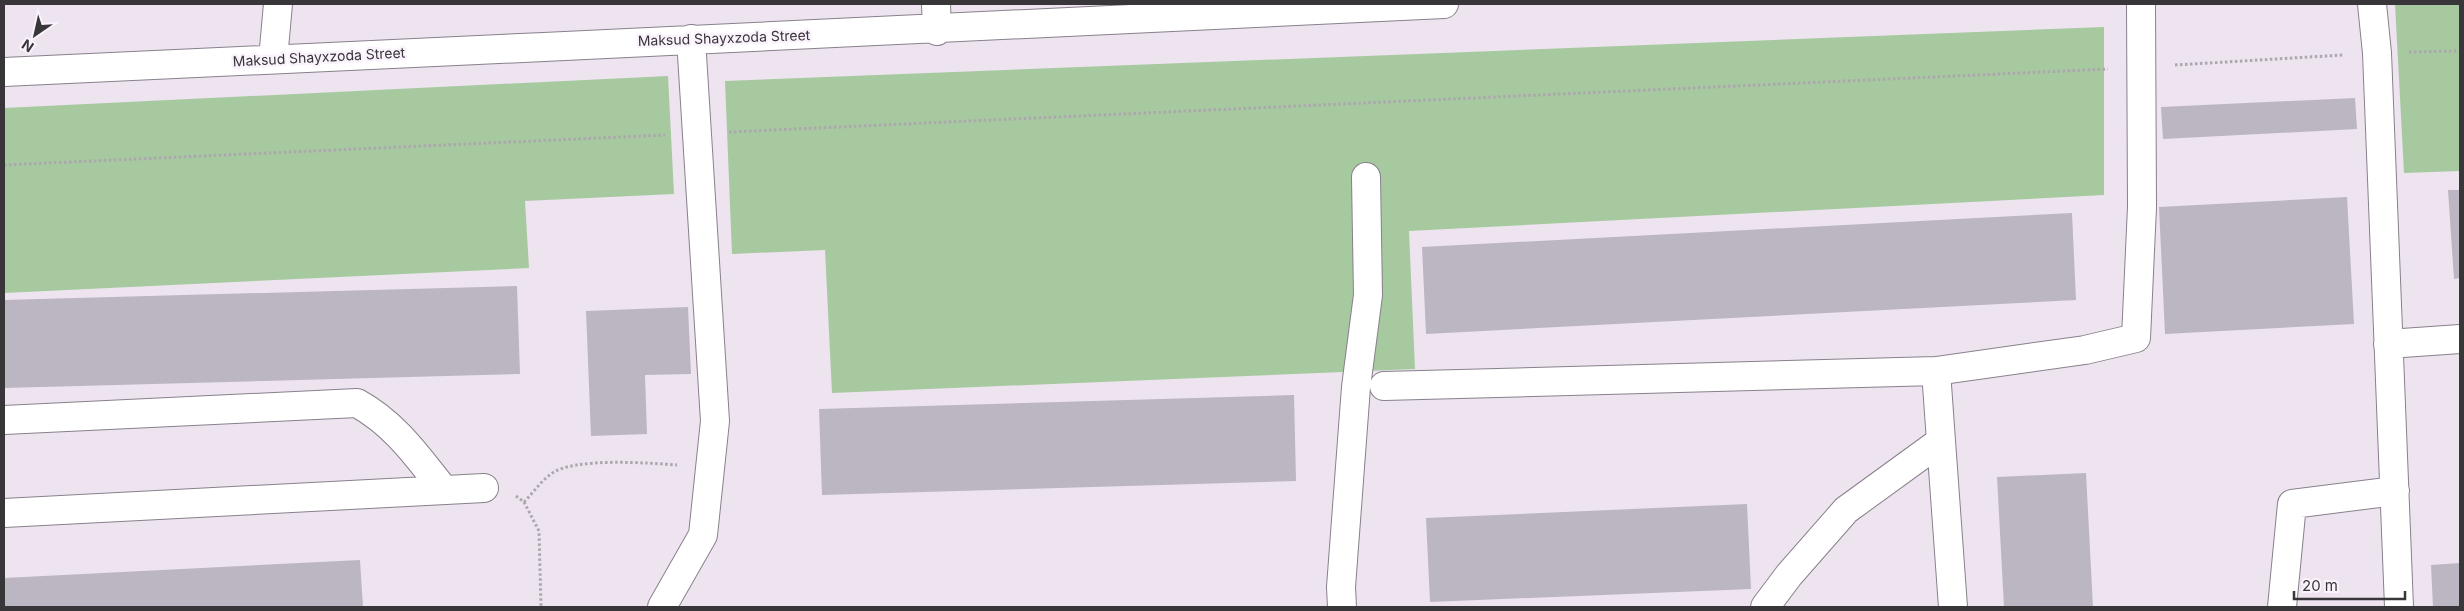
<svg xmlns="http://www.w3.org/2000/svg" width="2464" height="611" font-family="Inter,sans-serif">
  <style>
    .green { fill: #a7c99f }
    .building { fill: #bcb6c2 }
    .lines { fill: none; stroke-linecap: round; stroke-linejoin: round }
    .minor-casing { stroke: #88808b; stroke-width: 30 }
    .path { stroke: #ada6af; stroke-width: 3; stroke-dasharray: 2.5 2.5; stroke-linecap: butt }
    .minor { stroke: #fff; stroke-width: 28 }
    .labels { text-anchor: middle; stroke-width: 5; stroke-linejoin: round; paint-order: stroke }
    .street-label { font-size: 14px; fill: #39363a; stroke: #faf2fd }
  </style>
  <rect width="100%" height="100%" fill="#ede4f0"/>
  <path class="green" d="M2395 4H2460V171L2404 173Z
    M2104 27V195L1409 231 1415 369 832 393 825 250 732 254 725 81Z
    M668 76 674 194 525 201 529 268 4 293V108Z"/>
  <path class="building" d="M2355 98 2357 129 2163 139 2161 107Z
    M2448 190H2460V278L2454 279Z
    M2347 197 2354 324 2165 334 2159 207Z
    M2072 213 2076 300 1426 334 1422 247Z
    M517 286 520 374 4 388V300Z
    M688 307 691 374 645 375 647 434 591 436 586 311Z
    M1294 395 1296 481 822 495 819 409Z
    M2086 473 2093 607H2004L1997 477Z
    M1747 504 1751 589 1430 602 1426 518Z
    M360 560 363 607H4V578Z
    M2460 563V607H2433L2431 565Z"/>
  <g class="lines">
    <g class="minor-casing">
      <path id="minor" d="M936 4 937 31
        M2372 4 2377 53 2399 607
        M273 59 278 4
        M4 72C484 49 964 29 1444 4
        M2388 344 2460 339
        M1384 386 1936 371 2085 350 2136 338 2142 207 2141 4
        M4 420 357 403C395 424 417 456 444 490
        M1941 441 1953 607
        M4 513 484 488
        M662 607 703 535 715 421 691 39
        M1342 607 1341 587 1356 387 1368 295 1366 177
        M1765 607 1789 575 1846 510 1941 441 1936 371
        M2282 607 2292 504 2395 491"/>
    </g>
    <path class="path" d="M2409 52 2460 51
      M2175 65 2343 55
      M729 132 2108 69
      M4 165 665 135
      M516 496 524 502 539 531 541 607
      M524 502C533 493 541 481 551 474 572 457 650 463 677 465"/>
    <use href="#minor" class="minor"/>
  </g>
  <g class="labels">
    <g class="street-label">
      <text transform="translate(724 38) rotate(-2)" y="5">Maksud Shayxzoda Street</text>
      <text transform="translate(319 57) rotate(-3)" y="5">Maksud Shayxzoda Street</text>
    </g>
  </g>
  <rect width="2464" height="611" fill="none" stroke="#39363a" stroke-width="10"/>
  <g transform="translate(35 35) rotate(214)" stroke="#faf2fd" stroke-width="4" paint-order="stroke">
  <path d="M0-4L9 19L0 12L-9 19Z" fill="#39363a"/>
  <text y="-8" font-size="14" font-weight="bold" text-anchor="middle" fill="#39363a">N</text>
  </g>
  <path d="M2294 591v8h111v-8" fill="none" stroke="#39363a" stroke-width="2.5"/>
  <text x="2302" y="591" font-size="15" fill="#39363a" stroke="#faf2fd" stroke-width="4" paint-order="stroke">20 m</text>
</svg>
